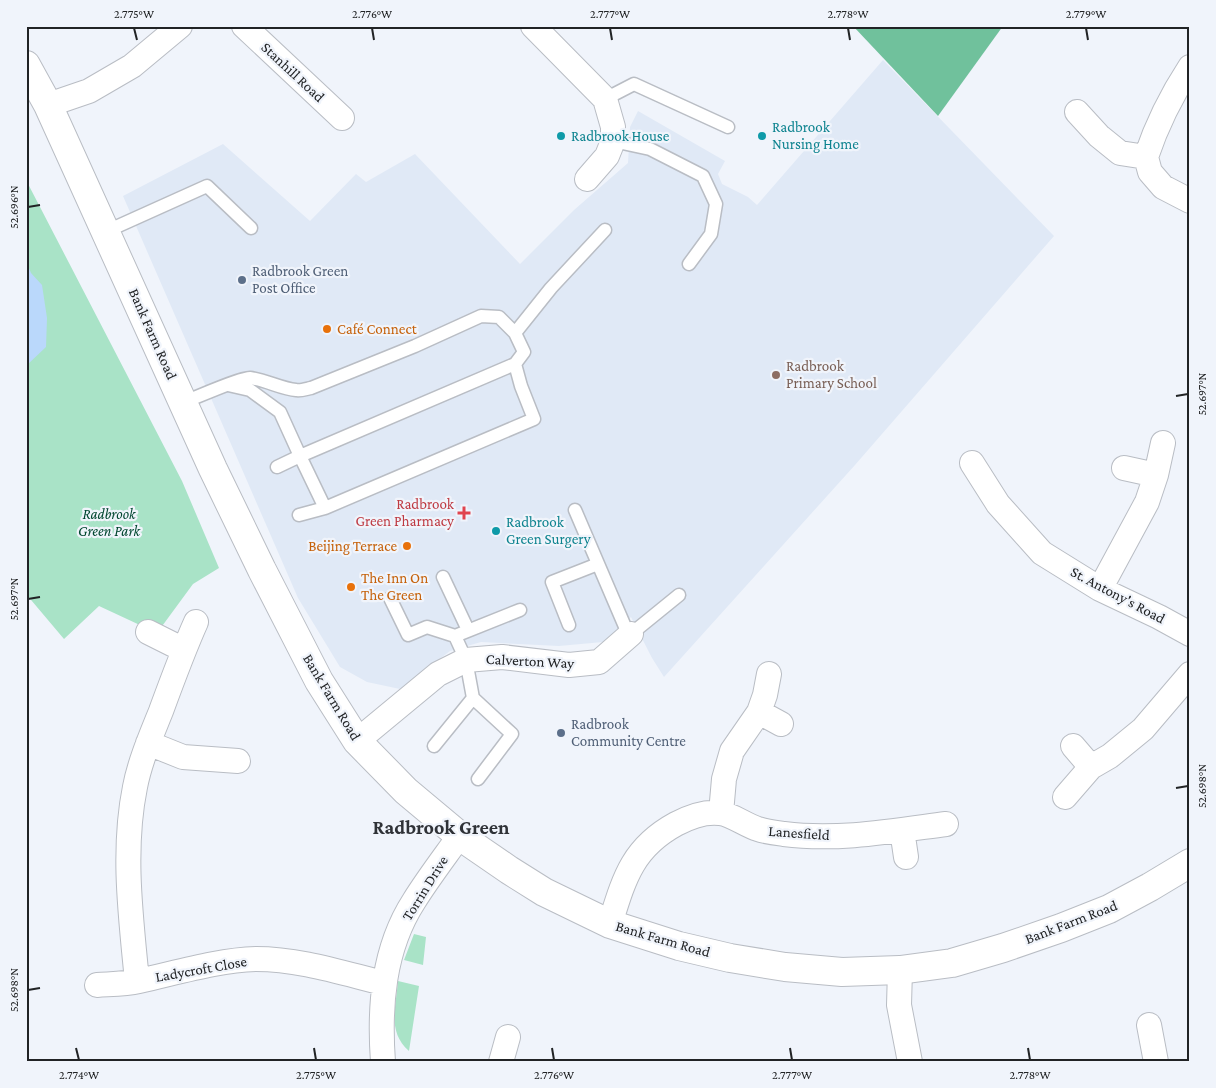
<svg xmlns="http://www.w3.org/2000/svg" width="1216" height="1088" font-family="'Crimson Pro',serif">
  <style>
    .built { fill: #e0e9f6 }
    .green { fill: #a9e3c7 }
    .forest { fill: #70c19c }
    .water { fill: #bad8fb }
    .lines { fill: none; stroke-linecap: round; stroke-linejoin: round }
    .lane-casing { stroke: #b9bdc4; stroke-width: 15 }
    .street-casing { stroke: #b9bdc4; stroke-width: 26 }
    .secondary-casing { stroke: #b9bdc4; stroke-width: 30 }
    .lane { stroke: #fff; stroke-width: 12 }
    .street { stroke: #fff; stroke-width: 24 }
    .secondary { stroke: #fff; stroke-width: 28 }
    .ticks { fill: none; stroke: #212325; stroke-width: 2 }
    .culture-dot { fill: #0f9aa8; stroke: #f0f4fb; stroke-width: 2 }
    .service-dot { fill: #5c6f8a; stroke: #f0f4fb; stroke-width: 2 }
    .food-dot { fill: #e8710a; stroke: #f0f4fb; stroke-width: 2 }
    .education-dot { fill: #8d6e63; stroke: #f0f4fb; stroke-width: 2 }
    .health-dot { fill: #e0444e; stroke: #f0f4fb; stroke-width: 2 }
    .labels { text-anchor: middle; stroke-width: 4.5; stroke-linejoin: round; paint-order: stroke }
    .street-label { font-size: 15px; fill: #212325; stroke: #f0f4fb }
    .culture-label { font-size: 15px; fill: #0d838f; stroke: #f0f4fb; text-anchor: start }
    .service-label { font-size: 15px; fill: #4e5e75; stroke: #f0f4fb; text-anchor: start }
    .food-label { font-size: 15px; fill: #c56008; stroke: #f0f4fb; text-anchor: start }
    .education-label { font-size: 15px; fill: #785e54; stroke: #f0f4fb; text-anchor: start }
    .health-label { font-size: 15px; fill: #be3a42; stroke: #f0f4fb; text-anchor: end }
    .park-label { font-size: 15px; font-style: italic; fill: #00462f; stroke: #f0f4fb }
    .district-label { font-size: 20px; font-weight: bold; fill: #2f3237; stroke: #f0f4fb }
    .neatline { fill: none; stroke: #212325; stroke-width: 2 }
    .ticks-label { font-size: 12px; text-anchor: middle; fill: #212325 }
  </style>
  <rect width="100%" height="100%" fill="#f0f4fb"/>
  <path class="built" d="M883 60 1054 236 855 465 664 677 652 658 631 617 603 642 559 646 481 642 450 651 400 689 367 682 340 667 298 598 123 196 223 144 310 221 356 174 366 182 415 154 520 264 574 210 628 163 630 127 638 111 725 161 718 174 722 184 748 197 757 205Z"/>
  <path class="green" d="M26 180 182 481 219 568 193 584 157 633 99 606 64 639 26 594Z
    M414 934 426 937 423 965 404 960Z
    M398 981 419 986 409 1051C387 1032 396 1007 398 981Z"/>
  <path class="forest" d="M853 26H1003L938 116Z"/>
  <path class="water" d="M26 261 31 273 42 285 47 318 46 347 26 366Z"/>
  <g class="lines">
    <g class="lane-casing">
      <path id="lane" d="M605 99 634 84 728 127
        M613 141 650 149 703 176 716 204 711 234 689 264
        M107 231 207 186 251 228
        M515 333 551 288 605 230
        M184 402C195 398 242 377 250 378 266 380 282 389 296 390 300 391 306 389 311 388L415 346 481 316 499 317 515 333 524 352 515 364 300 456 280 412 250 390 228 385
        M277 467 300 456 325 508 534 419 521 386 515 364
        M575 510 629 636
        M299 515 325 508
        M443 577 468 630
        M390 598 408 635 427 627 455 636 466 660 473 698 512 734 478 779
        M569 625 552 582 598 564
        M631 634 679 595
        M455 636 520 610
        M434 746 473 698"/>
    </g>
    <g class="street-casing">
      <path id="street" d="M244 26 342 118
        M533 26 605 99 613 127V141L607 156 587 179
        M48 105 89 91 132 66 180 26
        M1077 112 1099 136 1120 153 1146 157 1150 172 1163 187 1190 201
        M1146 157C1157 124 1171 96 1190 67
        M972 463 998 504 1042 553 1100 589 1159 617 1190 634
        M1124 468 1156 475
        M1100 589 1147 502 1156 475 1163 443
        M148 632 184 650
        M759 712 781 724
        M357 741 438 674 466 660 502 657 569 665 599 662 631 634
        M148 743 183 757 238 761
        M1073 746 1091 767
        M1065 797 1091 767 1110 756 1143 729 1190 674
        M721 813 724 779 732 751 759 712 765 695 769 674
        M902 830 906 857
        M610 924C624 879 632 848 676 824 689 817 704 811 720 813 731 814 747 826 758 829 766 832 776 833 784 834 837 841 893 831 946 824
        M900 970 899 1005 910 1062
        M137 981C131 918 122 851 135 787 140 761 151 736 161 711 172 681 183 651 196 622
        M97 985C111 984 125 984 139 981 176 973 218 960 256 959 299 959 342 973 383 983
        M1149 1025 1156 1062
        M383 1062C379 1007 383 949 414 901 427 880 443 859 458 838L461 837
        M501 1062 508 1037"/>
    </g>
    <g class="secondary-casing">
      <path id="secondary" d="M26 65 48 105 213 469 262 570 319 681 357 741 406 791 461 837 509 870 544 892 610 924 679 946 730 958 785 967 842 972 900 970 952 963 1003 948 1061 928 1109 909 1150 887 1190 863"/>
    </g>
    <use href="#lane" class="lane"/>
    <use href="#street" class="street"/>
    <use href="#secondary" class="secondary"/>
  </g>
  <path class="ticks" d="M134 28 137 40M372 28 374 40M610 28 612 40M848 28 850 40M1086 28 1088 40M28 207 40 205M1176 396 1188 394M28 599 40 597M1176 788 1188 786M28 990 40 988M76 1048 79 1060M314 1048 316 1060M552 1048 554 1060M790 1048 792 1060M1028 1048 1030 1060"/>
  <g class="culture-dot">
    <circle cx="561" cy="136" r="5"/>
    <circle cx="762" cy="136" r="5"/>
    <circle cx="496" cy="531" r="5"/>
  </g>
  <g class="service-dot">
    <circle cx="242" cy="280" r="5"/>
    <circle cx="561" cy="733" r="5"/>
  </g>
  <g class="food-dot">
    <circle cx="327" cy="329" r="5"/>
    <circle cx="407" cy="546" r="5"/>
    <circle cx="351" cy="587" r="5"/>
  </g>
  <circle class="education-dot" cx="776" cy="375" r="5"/>
  <path class="health-dot" d="M461.5 505.5h5v5h5v5h-5v5h-5v-5h-5v-5h5z"/>
  <g class="labels">
    <g class="street-label">
      <text transform="translate(293 72) rotate(43)" y="5">Stanhill Road</text>
      <text transform="translate(153 334) rotate(66)" y="5">Bank Farm Road</text>
      <text transform="translate(1118 595) rotate(28)" y="5">St. Antony's Road</text>
      <text transform="translate(530 661) rotate(3)" y="5">Calverton Way</text>
      <text transform="translate(332 697) rotate(59)" y="5">Bank Farm Road</text>
      <text transform="translate(799 833) rotate(4)" y="5">Lanesfield</text>
      <text transform="translate(425 888) rotate(-58)" y="5">Torrin Drive</text>
      <text transform="translate(1071 922) rotate(-21)" y="5">Bank Farm Road</text>
      <text transform="translate(663 939) rotate(16)" y="5">Bank Farm Road</text>
      <text transform="translate(201 969) rotate(-10)" y="5">Ladycroft Close</text>
    </g>
    <g class="culture-label">
      <text x="772" y="132">Radbrook<tspan x="772" dy="17">Nursing Home</tspan></text>
      <text x="571" y="141">Radbrook House</text>
      <text x="506" y="527">Radbrook<tspan x="506" dy="17">Green Surgery</tspan></text>
    </g>
    <g class="service-label">
      <text x="252" y="276">Radbrook Green<tspan x="252" dy="17">Post Office</tspan></text>
      <text x="571" y="729">Radbrook<tspan x="571" dy="17">Community Centre</tspan></text>
    </g>
    <g class="food-label">
      <text x="337" y="334">Café Connect</text>
      <text x="397" y="551" text-anchor="end">Beijing Terrace</text>
      <text x="361" y="583">The Inn On<tspan x="361" dy="17">The Green</tspan></text>
    </g>
    <g class="education-label">
      <text x="786" y="371">Radbrook<tspan x="786" dy="17">Primary School</tspan></text>
    </g>
    <g class="health-label">
      <text x="454" y="509">Radbrook<tspan x="454" dy="17">Green Pharmacy</tspan></text>
    </g>
    <g class="park-label">
      <text x="109" y="519">Radbrook<tspan x="109" dy="17">Green Park</tspan></text>
    </g>
    <g class="district-label">
      <text x="441" y="834">Radbrook Green</text>
    </g>
  </g>
  <rect width="1216" height="1088" fill="none" stroke="#f0f4fb" stroke-width="55"/>
  <rect x="28" y="28" width="1160" height="1032" class="neatline"/>
  <g class="ticks-label">
    <text x="134" y="18">2.775°W</text>
    <text x="372" y="18">2.776°W</text>
    <text x="610" y="18">2.777°W</text>
    <text x="848" y="18">2.778°W</text>
    <text x="1086" y="18">2.779°W</text>
    <text transform="translate(14 207) rotate(-90)" y="4">52.696°N</text>
    <text transform="translate(1202 394) rotate(-90)" y="4">52.697°N</text>
    <text transform="translate(14 599) rotate(-90)" y="4">52.697°N</text>
    <text transform="translate(1202 786) rotate(-90)" y="4">52.698°N</text>
    <text transform="translate(14 990) rotate(-90)" y="4">52.698°N</text>
    <text x="79" y="1079">2.774°W</text>
    <text x="316" y="1079">2.775°W</text>
    <text x="554" y="1079">2.776°W</text>
    <text x="792" y="1079">2.777°W</text>
    <text x="1030" y="1079">2.778°W</text>
  </g>
</svg>
